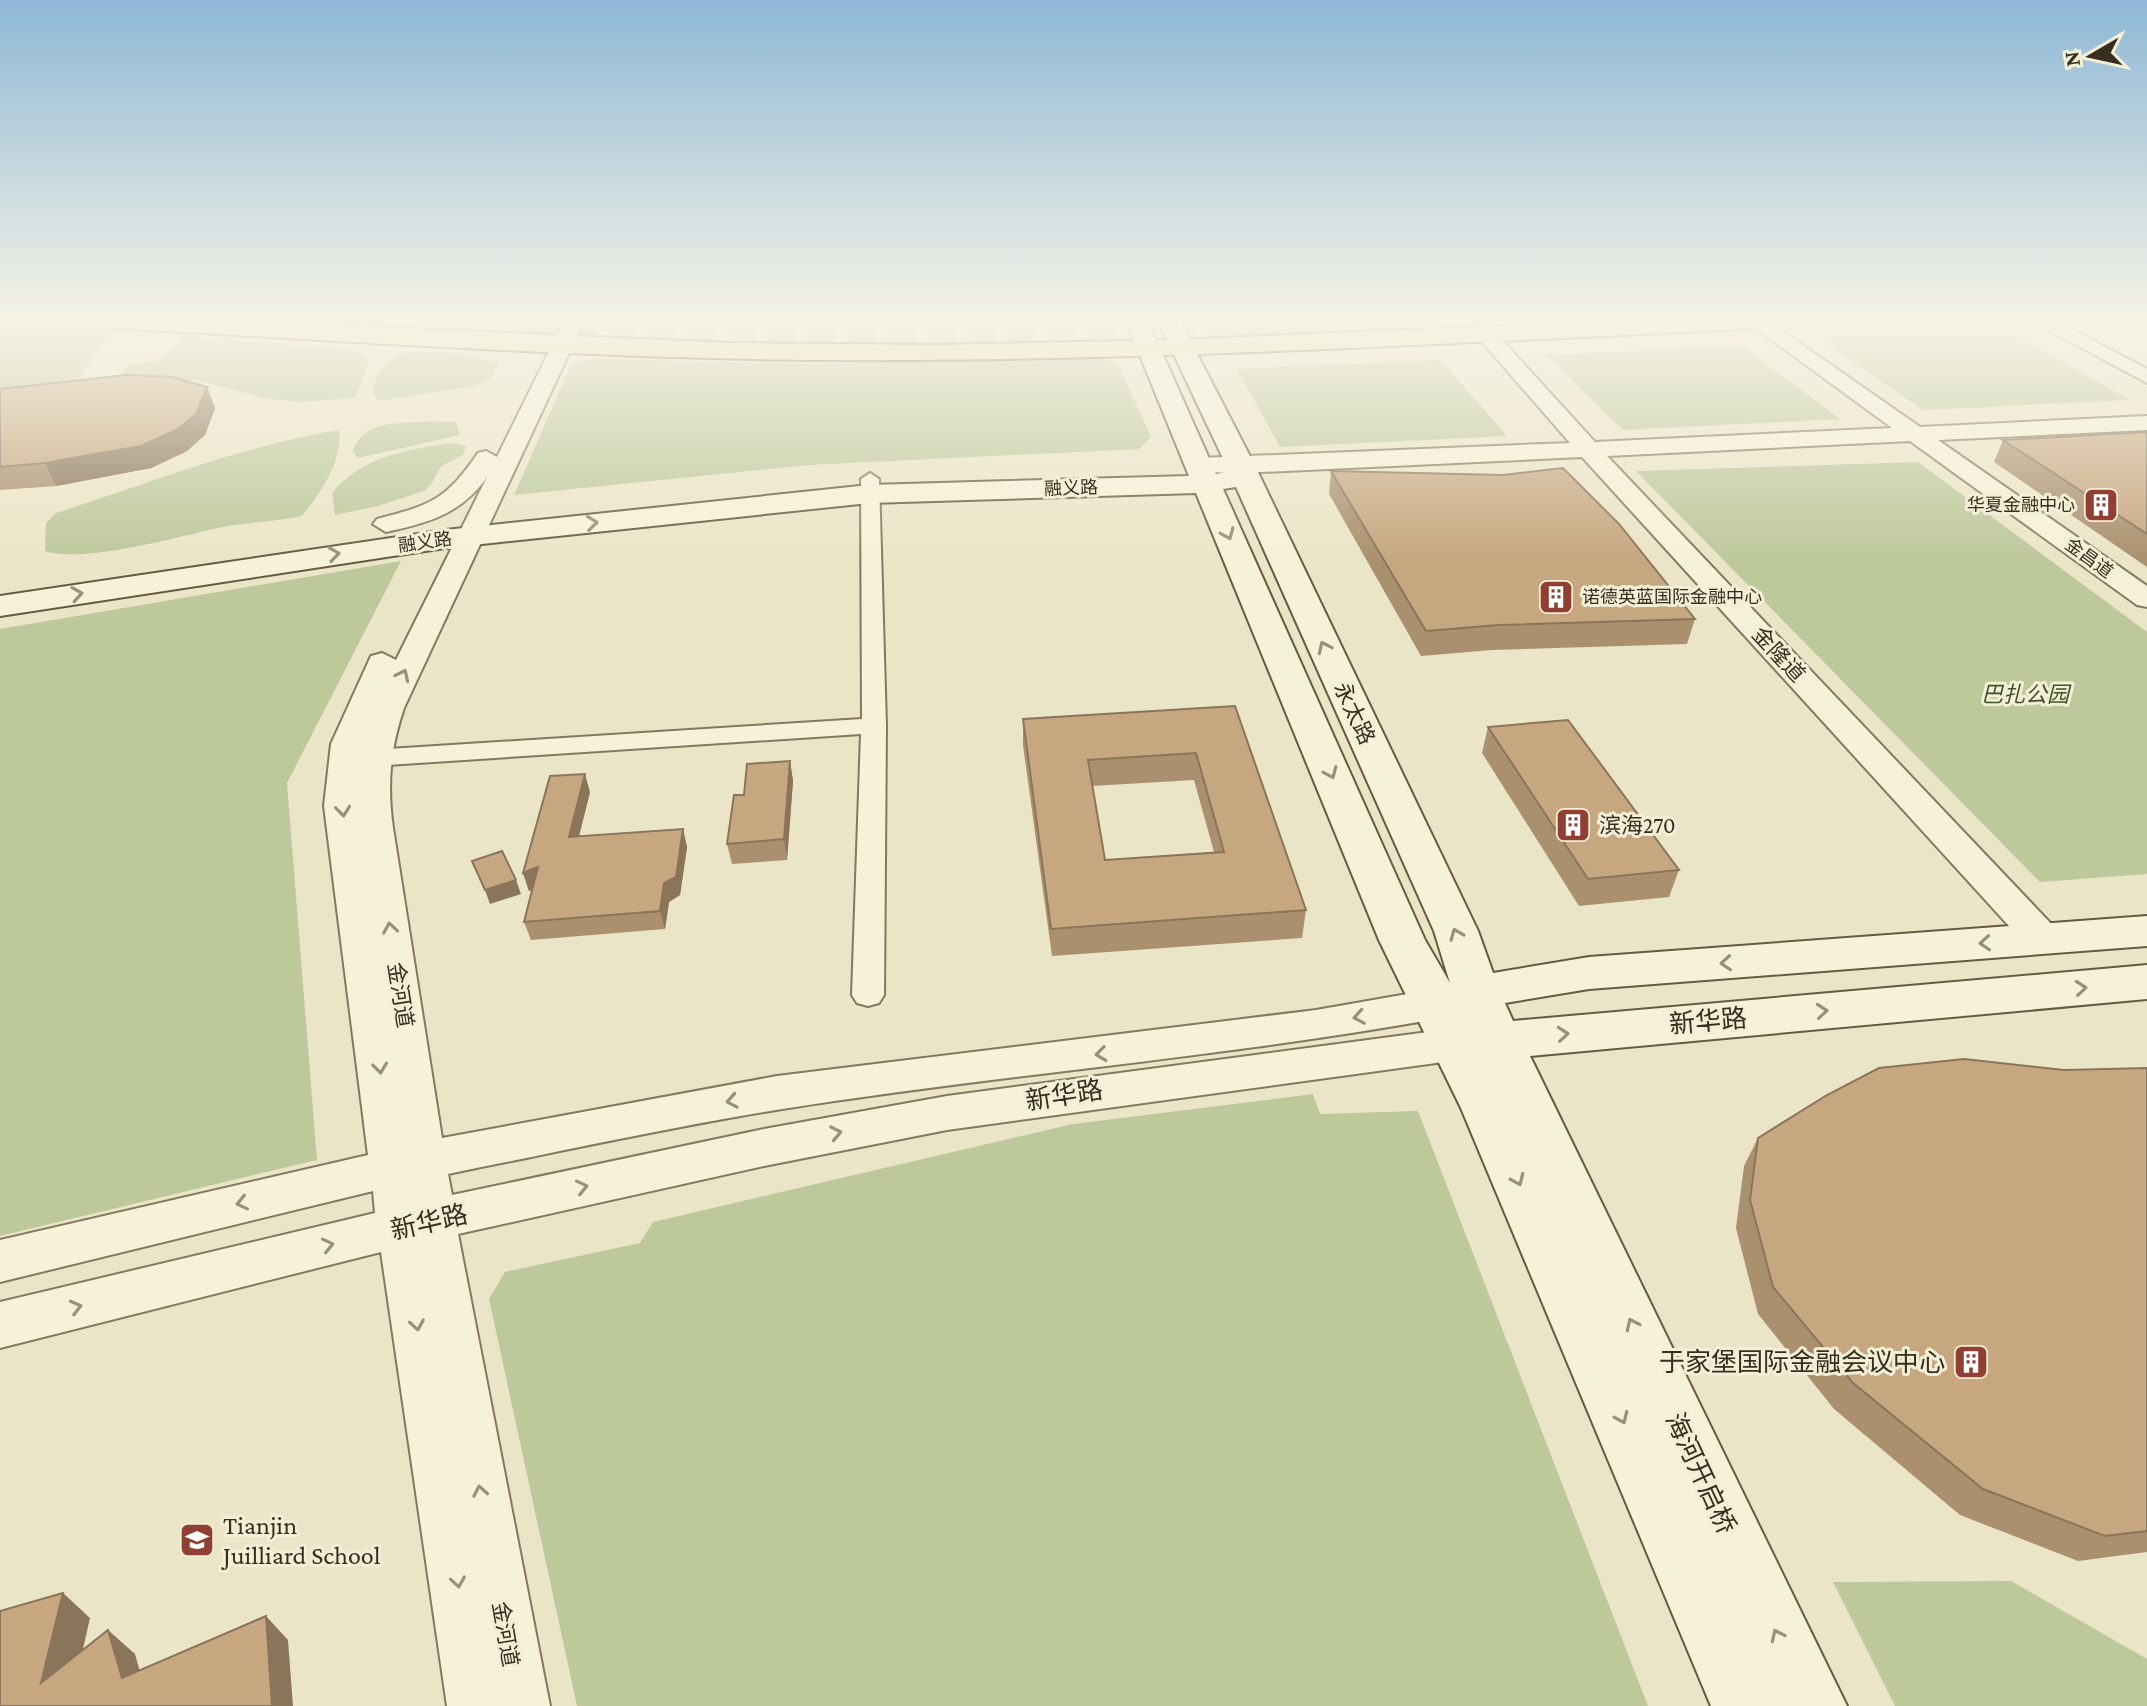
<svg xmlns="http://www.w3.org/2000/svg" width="2147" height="1706" font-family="'Crimson Pro','Noto Sans SC',serif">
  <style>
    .green { fill: #bdc89b }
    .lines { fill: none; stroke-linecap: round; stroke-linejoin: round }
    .trunk-tunnel { stroke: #c7c0a6; stroke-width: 27; stroke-dasharray: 27 13; stroke-linecap: butt }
    .minor-casing { stroke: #85785e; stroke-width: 4 }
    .tertiary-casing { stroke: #85785e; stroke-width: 4 }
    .secondary-casing { stroke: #675a41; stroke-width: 4 }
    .primary-casing { stroke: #544631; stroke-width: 4 }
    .minor { fill: #f6f2d9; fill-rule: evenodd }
    .tertiary { fill: #f6f2d9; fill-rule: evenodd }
    .secondary { fill: #f6f2d9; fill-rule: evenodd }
    .primary { fill: #ebdfa2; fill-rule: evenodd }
    .wall { fill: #aa906e; fill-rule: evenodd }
    .shaded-wall { fill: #8b755a }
    .building { fill: #c6a780; stroke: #8b755a; stroke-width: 2; fill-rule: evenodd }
    .oneway { stroke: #96907c }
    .labels { text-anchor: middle; stroke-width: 6; stroke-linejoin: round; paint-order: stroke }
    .far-street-label { font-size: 18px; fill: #372e20; stroke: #f3efd6 }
    .far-poi-label { font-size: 18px; fill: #372e20; stroke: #f3efd6; text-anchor: end }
    .street-label { font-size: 22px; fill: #372e20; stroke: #f3efd6 }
    .park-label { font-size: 22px; font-style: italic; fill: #415228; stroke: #f3efd6 }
    .poi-label { font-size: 22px; fill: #372e20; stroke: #f3efd6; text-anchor: start }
    .near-street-label { font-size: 26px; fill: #372e20; stroke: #f3efd6 }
    .near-poi-label { font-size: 26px; fill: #372e20; stroke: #f3efd6; text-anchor: end }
  </style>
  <rect width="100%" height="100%" fill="#ebe5c7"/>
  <path class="green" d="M0 324 112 330 75 383 0 400Z
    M2006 330 2130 400 1923 410 1818 338Z
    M183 336 357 351 369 362 355 398 300 402 264 398 197 380 134 384 123 373 127 365 162 361Z
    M1742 346 1840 419 1623 430 1546 355Z
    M410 351 467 354 499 363 490 379 475 386 378 401 372 391C379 369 388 357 410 351Z
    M1100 358 1118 364 1151 437 1139 449 808 465 514 495 572 363 591 359 815 364Z
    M1441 360 1507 436 1280 447 1237 369Z
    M433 421 456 422 460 435 358 458 353 452C362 418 404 424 433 421Z
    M339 430C344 459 320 494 302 516 276 522 248 522 222 527 181 536 82 564 45 551L46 523 56 513C150 483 241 446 339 430Z
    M453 443 466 446 463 455 441 466 432 483 424 491 378 506 335 515 332 493C362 456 408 449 453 443Z
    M1918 462 2147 632V874L2040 882 1636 471Z
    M401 561 287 783 317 1160 0 1236V629Z
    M1313 1094 1320 1114 1418 1111 1648 1706H577L489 1299 505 1272 640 1243 653 1222 1073 1124Z
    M2011 1581 2147 1659V1706H1895L1833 1582Z"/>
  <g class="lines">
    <path class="trunk-tunnel" d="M329 321 657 338H840L1401 321"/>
    <g class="minor-casing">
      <path id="minor" d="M870 473 879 479 886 726 884 995 879 1003 868 1006 857 1003 852 995 861 734 357 767 344 759 357 751 862 719 861 479Z"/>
    </g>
    <g class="tertiary-casing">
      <path id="tertiary" d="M564 321H584L404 708C390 749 387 785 393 828L442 1138 777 1076 1316 1010 1436 989 1450 994 1456 1004 1450 1014 1436 1019C1217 1058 995 1075 776 1110 666 1128 557 1152 448 1174L452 1195 764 1129 947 1096 1458 1028 1473 1033 1479 1044 1473 1055 1458 1060 947 1130 764 1166 458 1234 550 1706H447L381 1252 0 1348V1302L375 1213 373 1191 0 1282V1240L368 1155 324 806 331 744 371 656 382 653 396 660 487 477C461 514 428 523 386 532L373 524 377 519C431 505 446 500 478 453L486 451 497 457Z
        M1746 321H1768L1920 427 2147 416V430L1938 440 2147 586V607L2137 605 1910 441 1607 456 2057 930 2062 939 2057 948 2043 952 2029 948 1582 457 1241 473 1199 472 1187 465 1199 458 1570 443 1477 336 1474 332 1484 326 1491 328 1595 442 1892 428Z
        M2032 321H2056L2147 369V383Z"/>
    </g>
    <g class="secondary-casing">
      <path id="secondary" d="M1126 321H1148L1216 474 1229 471 1158 321H1180L1255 466 1478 931 1493 973 1589 957 2147 916V946L1589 989 1505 1003 1513 1021 2147 965V999L1530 1056 1847 1706H1711L1461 1108 1379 940 1196 493 869 503 445 548 0 616V596L445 530 869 485 1189 476ZM1236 487 1434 931 1450 983 1425 940 1223 489Z"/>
    </g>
    <g class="primary-casing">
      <path id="primary" d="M100 321H241L730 343 936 345 1173 340 1617 321H1778L1766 328C1450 343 1134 362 818 360 583 358 347 341 112 328Z"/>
    </g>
    <use href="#minor" class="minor"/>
    <use href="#tertiary" class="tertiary"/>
    <use href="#secondary" class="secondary"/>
    <use href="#primary" class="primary"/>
  </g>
  <path class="wall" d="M207 387 215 408 205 435 187 451 151 468 56 486 0 490V389Z
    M2147 432V567L1994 462 2003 440Z
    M1331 471 1695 619 1687 644 1492 650 1421 656 1329 494Z
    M1235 706 1306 910 1302 938 1052 956 1023 745V719ZM1194 780 1214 852 1105 860 1092 786Z
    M1488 727 1679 870 1669 897 1579 906 1482 753Z
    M790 761 793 781 787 860 732 864 727 844 744 795Z
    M590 792 579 837 683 829 687 847 680 895 669 902 665 929 531 940 524 922 533 890 529 891 523 873Z
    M2147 1068V1552L2078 1561 1960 1515 1834 1409 1758 1314 1736 1228 1744 1166 1758 1138 2064 1070Z"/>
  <path class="shaded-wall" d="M207 387 215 408 205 435 187 451 151 468 56 486 45 463Z
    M790 761 793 781 787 860 784 839Z
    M585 774 590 792 574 855 569 837Z
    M683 829 687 847 680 895 669 902 665 929 660 911 664 883Z
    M538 867 544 885 529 891 523 873Z
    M516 880 521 894 490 904 485 890Z
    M63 1593 90 1618 70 1706 41 1683Z
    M266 1616 288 1640 293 1706H272Z
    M108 1630 135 1654 148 1701 122 1678Z"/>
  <path class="building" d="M126 375 172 377 207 387 196 414 178 429 141 446 45 463 0 467V389Z
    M2147 432V534L2003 440Z
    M1563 468 1619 524 1695 619 1498 625 1426 631 1331 471 1503 475Z
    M1235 706 1306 910 1051 929 1023 719ZM1196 753 1224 852 1105 860 1088 760Z
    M1568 720 1679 870 1588 879 1488 727Z
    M790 761 784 839 727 844 734 795H744L747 764Z
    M585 774 569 837 683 829 676 877 664 883 660 911 524 922 538 867 523 873 550 776Z
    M502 851 516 880 485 890 472 861Z
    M1964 1059 2064 1070 2147 1068V1531L2105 1536 1983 1489 1853 1383 1773 1287 1750 1200 1758 1138 1827 1095 1879 1068Z
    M63 1593 41 1683 108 1630 122 1678 266 1616 272 1706H0V1611Z"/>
  <defs><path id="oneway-chevron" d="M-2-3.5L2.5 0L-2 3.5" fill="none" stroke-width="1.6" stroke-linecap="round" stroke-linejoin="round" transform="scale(2)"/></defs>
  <g class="oneway">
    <use href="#oneway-chevron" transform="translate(592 523) rotate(-6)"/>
    <use href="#oneway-chevron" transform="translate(1228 534) rotate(67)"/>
    <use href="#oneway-chevron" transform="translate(334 554) rotate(-8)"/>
    <use href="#oneway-chevron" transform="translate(77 594) rotate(-9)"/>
    <use href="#oneway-chevron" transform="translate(1324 647) rotate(-115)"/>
    <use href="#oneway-chevron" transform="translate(403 675) rotate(-65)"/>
    <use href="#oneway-chevron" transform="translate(1331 773) rotate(67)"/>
    <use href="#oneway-chevron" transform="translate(343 811) rotate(84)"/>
    <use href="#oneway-chevron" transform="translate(390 928) rotate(-99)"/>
    <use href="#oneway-chevron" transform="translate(1456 934) rotate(-112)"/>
    <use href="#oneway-chevron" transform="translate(1985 943) rotate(176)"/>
    <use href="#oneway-chevron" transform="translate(1726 963) rotate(176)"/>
    <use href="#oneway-chevron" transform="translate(2081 988) rotate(-5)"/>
    <use href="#oneway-chevron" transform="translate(1822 1011) rotate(-5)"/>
    <use href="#oneway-chevron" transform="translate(1359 1017) rotate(170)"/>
    <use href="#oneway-chevron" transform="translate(1563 1034) rotate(-5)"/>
    <use href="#oneway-chevron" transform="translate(1101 1054) rotate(173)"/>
    <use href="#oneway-chevron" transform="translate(380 1068) rotate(83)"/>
    <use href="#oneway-chevron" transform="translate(732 1101) rotate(170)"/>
    <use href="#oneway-chevron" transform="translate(836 1133) rotate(-11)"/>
    <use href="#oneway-chevron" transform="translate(1518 1180) rotate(66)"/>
    <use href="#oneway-chevron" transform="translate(582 1187) rotate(-13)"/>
    <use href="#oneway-chevron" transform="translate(242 1203) rotate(167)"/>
    <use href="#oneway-chevron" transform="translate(328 1245) rotate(-13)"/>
    <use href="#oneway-chevron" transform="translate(76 1307) rotate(-14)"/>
    <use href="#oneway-chevron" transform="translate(1632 1324) rotate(-115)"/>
    <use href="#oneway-chevron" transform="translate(417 1325) rotate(81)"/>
    <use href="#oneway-chevron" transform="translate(1622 1418) rotate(66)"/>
    <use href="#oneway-chevron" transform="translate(480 1491) rotate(-100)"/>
    <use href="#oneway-chevron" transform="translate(458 1582) rotate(81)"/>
    <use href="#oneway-chevron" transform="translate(1777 1635) rotate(-115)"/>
  </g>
  <linearGradient id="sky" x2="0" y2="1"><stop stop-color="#8eb8d6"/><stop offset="0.57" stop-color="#f6f3e6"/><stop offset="1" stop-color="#f6f3e6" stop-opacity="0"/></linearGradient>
  <rect width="2147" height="560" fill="url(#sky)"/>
  <defs>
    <g id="building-square" transform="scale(1.8)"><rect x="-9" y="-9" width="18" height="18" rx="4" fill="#903f32" stroke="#f3efd6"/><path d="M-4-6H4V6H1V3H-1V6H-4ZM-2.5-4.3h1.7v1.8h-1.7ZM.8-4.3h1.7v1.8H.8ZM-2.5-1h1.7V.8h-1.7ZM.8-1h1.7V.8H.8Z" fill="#fff"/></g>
    <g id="university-square" transform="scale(1.8)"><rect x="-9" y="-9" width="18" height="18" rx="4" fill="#903f32" stroke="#f3efd6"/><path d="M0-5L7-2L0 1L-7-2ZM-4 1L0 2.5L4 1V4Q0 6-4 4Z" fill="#fff"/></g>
  </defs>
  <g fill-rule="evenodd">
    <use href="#building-square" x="2101" y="505"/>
    <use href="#building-square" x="1556" y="597"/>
    <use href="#building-square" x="1573" y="825"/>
    <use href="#building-square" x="1971" y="1362"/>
    <use href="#university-square" x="197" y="1540"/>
  </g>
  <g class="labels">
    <g class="far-street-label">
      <text transform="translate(1071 488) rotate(-2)" y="6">融义路</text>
      <text transform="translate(425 542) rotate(-8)" y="6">融义路</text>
      <text transform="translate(2089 558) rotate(36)" y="6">金昌道</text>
    </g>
    <g class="far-poi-label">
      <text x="2075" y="511">华夏金融中心</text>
      <text x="1582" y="603" text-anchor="start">诺德英蓝国际金融中心</text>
    </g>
    <g class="street-label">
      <text transform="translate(1779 654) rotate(47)" y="8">金隆道</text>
      <text transform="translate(1355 713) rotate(65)" y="8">永太路</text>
      <text transform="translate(401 995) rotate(81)" y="8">金河道</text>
      <text transform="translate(506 1634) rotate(80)" y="8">金河道</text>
    </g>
    <g class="park-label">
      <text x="2025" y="702">巴扎公园</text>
    </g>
    <g class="poi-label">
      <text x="1599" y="833">滨海270</text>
    </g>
    <g class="near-street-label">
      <text transform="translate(1708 1021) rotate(-5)" y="9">新华路</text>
      <text transform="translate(1064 1095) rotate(-9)" y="9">新华路</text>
      <text transform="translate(429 1222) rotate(-13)" y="9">新华路</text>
      <text transform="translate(1701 1473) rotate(65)" y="9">海河开启桥</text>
    </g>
    <g class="near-poi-label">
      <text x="1945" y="1371">于家堡国际金融会议中心</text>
      <text x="223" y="1534" text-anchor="start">Tianjin<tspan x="223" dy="30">Juilliard School</tspan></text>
    </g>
  </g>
  <g transform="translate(2091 56) rotate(261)" stroke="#f3efd6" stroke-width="6" paint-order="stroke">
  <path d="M0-6L14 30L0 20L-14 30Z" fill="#372e20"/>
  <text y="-12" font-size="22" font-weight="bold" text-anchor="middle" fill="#372e20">N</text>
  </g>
</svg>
